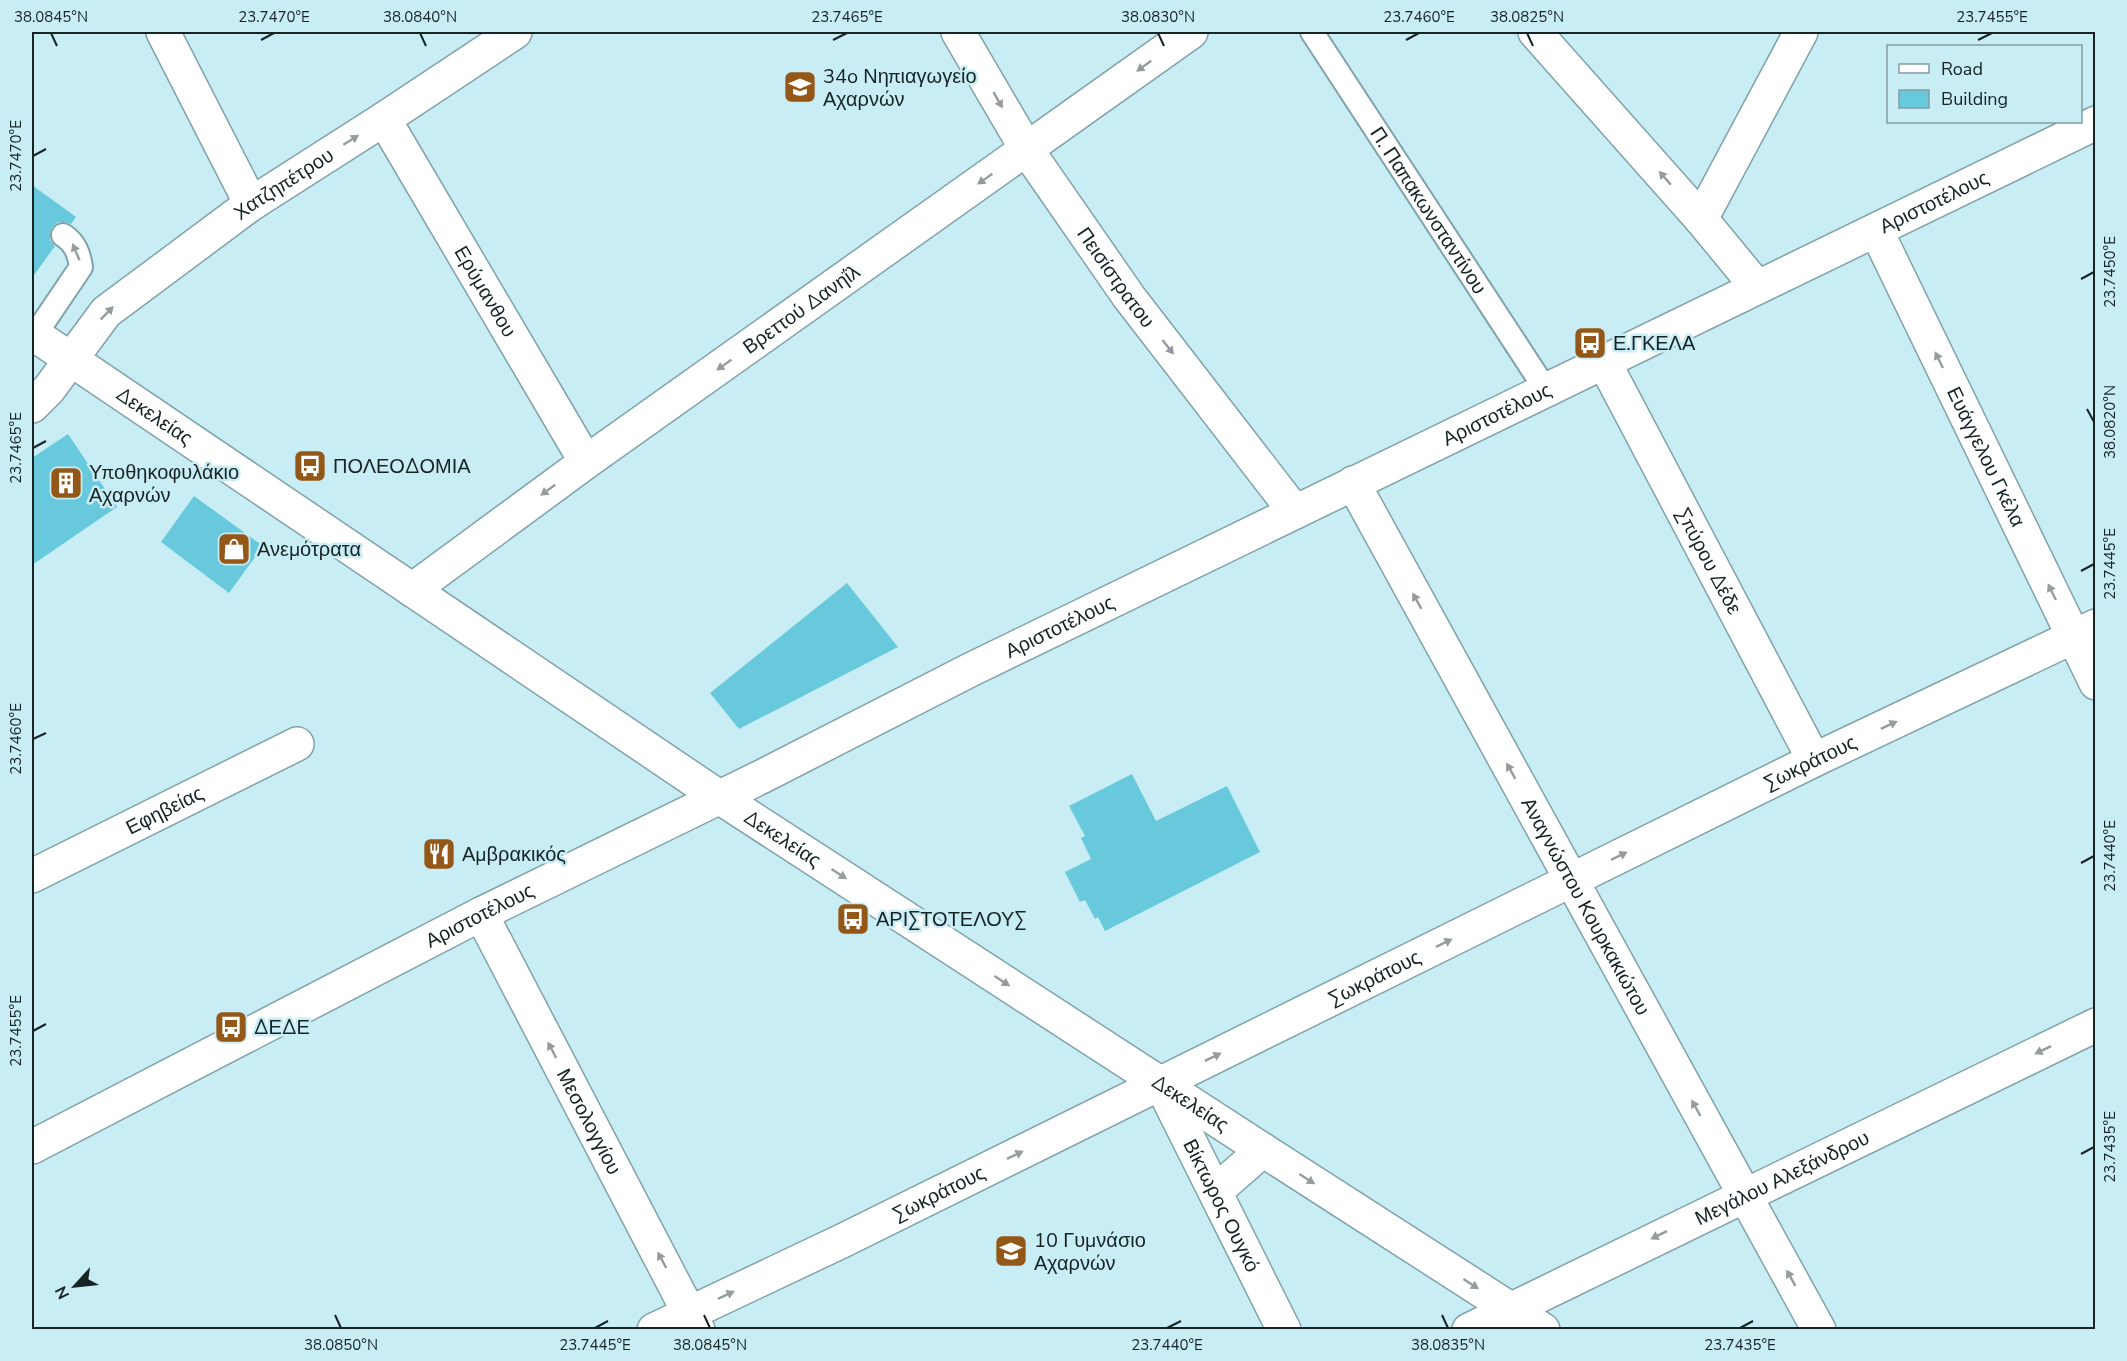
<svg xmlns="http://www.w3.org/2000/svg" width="2127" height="1361" font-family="'Nunito Sans',sans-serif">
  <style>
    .building { fill: #68c9dd }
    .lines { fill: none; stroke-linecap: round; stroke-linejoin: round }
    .service-casing { stroke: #80a2aa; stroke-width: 26 }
    .pedestrian-casing { stroke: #80a2aa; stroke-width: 36 }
    .minor-casing { stroke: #80a2aa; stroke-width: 36 }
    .tertiary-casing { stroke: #80a2aa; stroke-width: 36 }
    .secondary-casing { stroke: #80a2aa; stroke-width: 36 }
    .service { stroke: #fff; stroke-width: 22 }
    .pedestrian { stroke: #fff; stroke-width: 33 }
    .minor { stroke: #fff; stroke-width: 33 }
    .tertiary { stroke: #fff; stroke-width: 33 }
    .secondary { stroke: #fff; stroke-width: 33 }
    .oneway { fill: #969c9d }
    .ticks { fill: none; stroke: #162426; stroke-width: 2 }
    .labels { text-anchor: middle; stroke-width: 5; stroke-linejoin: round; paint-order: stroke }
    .poi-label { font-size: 20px; fill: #162426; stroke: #c9edf5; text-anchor: start }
    .street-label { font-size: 20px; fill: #162426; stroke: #c9edf5 }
    .neatline { fill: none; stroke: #162426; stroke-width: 2 }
    .ticks-label { font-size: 15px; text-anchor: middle; fill: #162426 }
  </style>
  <rect width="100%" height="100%" fill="#c9edf5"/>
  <path class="building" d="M32 185 76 217 71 224 65 222H58L52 227 50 233V240L55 246 32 278Z
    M68 434 117 507 32 565V458Z
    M194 496 263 546 229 593 161 542Z
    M847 583 898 647 739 729 710 693Z
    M1132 774 1156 821 1227 786 1260 852 1105 931 1098 917 1095 919 1085 900 1080 902 1065 872 1091 859 1081 838 1085 836 1069 806Z"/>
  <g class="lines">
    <g class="service-casing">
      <g id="service">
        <path id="s1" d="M1312 32 1546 390"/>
        <path d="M35 335 81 267C79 253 75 243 63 235"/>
      </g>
    </g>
    <g class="pedestrian-casing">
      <g id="pedestrian">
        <path id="s2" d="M1604 362 1814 760"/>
      </g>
    </g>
    <g class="minor-casing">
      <g id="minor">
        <path d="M163 32 251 204"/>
        <path id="s3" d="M958 32 1027 150 1129 297 1295 512"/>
        <path d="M1535 32 1701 219 1757 287"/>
        <path id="s4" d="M384 119 586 462"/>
        <path d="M1701 219 1801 32"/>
        <path id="s5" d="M1876 230 2096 683"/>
        <path id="s6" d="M32 406 49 389 106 312 251 204 384 119 515 32"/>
        <path id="s7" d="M1353 483 1819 1330"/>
        <path id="s8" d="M412 590 586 462 1191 32"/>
        <path id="s9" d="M32 876 297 744"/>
        <path id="s10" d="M481 914 698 1330"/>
        <path id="s11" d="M1160 1082 1284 1330"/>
        <path id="s12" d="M654 1330 842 1241 1814 760 2096 626"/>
        <path id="s13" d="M1469 1330 2096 1025"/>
      </g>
    </g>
    <g class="tertiary-casing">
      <g id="tertiary">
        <path id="s14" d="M719 797 1263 1150 1543 1330"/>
        <path d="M1216 1191 1263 1150"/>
      </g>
    </g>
    <g class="secondary-casing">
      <g id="secondary">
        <path id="s15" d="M32 333 719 797"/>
        <path id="s16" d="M32 1147 481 914 763 776 970 670 2096 123"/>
      </g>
    </g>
    <use href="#service" class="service"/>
    <use href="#pedestrian" class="pedestrian"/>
    <use href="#minor" class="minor"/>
    <use href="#tertiary" class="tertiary"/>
    <use href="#secondary" class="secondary"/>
  </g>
  <defs><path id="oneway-solid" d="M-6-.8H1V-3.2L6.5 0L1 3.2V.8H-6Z" transform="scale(1.5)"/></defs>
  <g class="oneway">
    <use href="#oneway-solid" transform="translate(1144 66) rotate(144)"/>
    <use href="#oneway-solid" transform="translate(998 100) rotate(60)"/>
    <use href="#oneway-solid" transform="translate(351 140) rotate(-32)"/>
    <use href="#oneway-solid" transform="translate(1665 178) rotate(-131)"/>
    <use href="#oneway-solid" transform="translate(985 179) rotate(145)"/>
    <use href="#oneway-solid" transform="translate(76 252) rotate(-113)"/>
    <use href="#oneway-solid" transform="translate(107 313) rotate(-45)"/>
    <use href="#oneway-solid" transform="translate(1168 347) rotate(52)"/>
    <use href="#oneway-solid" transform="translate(1939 360) rotate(-116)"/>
    <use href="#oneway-solid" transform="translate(724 365) rotate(145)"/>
    <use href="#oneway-solid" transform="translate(548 490) rotate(144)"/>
    <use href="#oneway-solid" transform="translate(2052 592) rotate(-116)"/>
    <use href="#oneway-solid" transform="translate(1417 601) rotate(-119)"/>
    <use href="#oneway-solid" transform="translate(1889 725) rotate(-25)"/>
    <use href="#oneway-solid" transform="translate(1511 771) rotate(-119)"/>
    <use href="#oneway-solid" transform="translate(1619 856) rotate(-26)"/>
    <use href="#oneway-solid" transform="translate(839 874) rotate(33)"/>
    <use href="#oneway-solid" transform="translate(1444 943) rotate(-26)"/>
    <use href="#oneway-solid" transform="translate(1002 981) rotate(33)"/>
    <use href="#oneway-solid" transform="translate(552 1050) rotate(-118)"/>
    <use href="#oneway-solid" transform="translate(2043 1050) rotate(154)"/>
    <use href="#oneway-solid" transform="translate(1213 1057) rotate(-26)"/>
    <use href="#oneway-solid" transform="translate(1696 1108) rotate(-119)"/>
    <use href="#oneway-solid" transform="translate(1015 1155) rotate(-26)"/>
    <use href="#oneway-solid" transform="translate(1307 1179) rotate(33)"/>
    <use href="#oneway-solid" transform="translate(1659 1235) rotate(154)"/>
    <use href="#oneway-solid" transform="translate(662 1260) rotate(-118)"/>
    <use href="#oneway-solid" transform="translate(1791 1278) rotate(-119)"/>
    <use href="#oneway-solid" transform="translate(1471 1284) rotate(33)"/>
    <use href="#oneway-solid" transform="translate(726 1295) rotate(-25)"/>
  </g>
  <path class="ticks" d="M51 33 57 46M420 33 426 46M1158 33 1164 46M1527 33 1533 46M261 40 274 33M833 40 847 33M1406 40 1419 33M1978 40 1992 33M33 156 46 149M2081 279 2094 272M2087 409 2094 422M33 448 46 441M2081 571 2094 564M33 739 46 733M2081 863 2094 856M33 1031 46 1024M2081 1154 2094 1147M335 1315 341 1328M704 1315 710 1328M1442 1315 1448 1328M595 1328 608 1321M1167 1328 1181 1321M1740 1328 1753 1321"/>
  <defs>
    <g id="school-square" transform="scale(1.725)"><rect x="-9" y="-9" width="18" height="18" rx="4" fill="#935818" stroke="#c9edf5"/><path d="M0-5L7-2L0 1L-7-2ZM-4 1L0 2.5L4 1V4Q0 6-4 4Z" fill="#fff"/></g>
    <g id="bus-square" transform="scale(1.725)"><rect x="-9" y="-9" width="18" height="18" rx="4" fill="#935818" stroke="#c9edf5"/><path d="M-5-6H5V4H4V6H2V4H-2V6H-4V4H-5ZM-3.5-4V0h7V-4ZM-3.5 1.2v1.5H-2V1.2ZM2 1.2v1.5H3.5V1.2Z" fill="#fff"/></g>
    <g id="building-square" transform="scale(1.725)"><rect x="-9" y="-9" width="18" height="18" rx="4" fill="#935818" stroke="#c9edf5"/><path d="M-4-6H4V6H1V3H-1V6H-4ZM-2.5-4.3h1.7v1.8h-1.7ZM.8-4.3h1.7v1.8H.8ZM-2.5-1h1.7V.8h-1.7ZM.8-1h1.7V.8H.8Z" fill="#fff"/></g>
    <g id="shop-square" transform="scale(1.725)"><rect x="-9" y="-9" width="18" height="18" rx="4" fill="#935818" stroke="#c9edf5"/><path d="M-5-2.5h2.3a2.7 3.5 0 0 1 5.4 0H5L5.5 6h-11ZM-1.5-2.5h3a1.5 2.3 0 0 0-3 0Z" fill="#fff"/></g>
    <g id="restaurant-square" transform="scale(1.725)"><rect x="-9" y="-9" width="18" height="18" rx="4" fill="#935818" stroke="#c9edf5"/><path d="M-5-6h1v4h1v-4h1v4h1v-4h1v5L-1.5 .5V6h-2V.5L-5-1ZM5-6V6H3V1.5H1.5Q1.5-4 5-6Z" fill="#fff"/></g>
  </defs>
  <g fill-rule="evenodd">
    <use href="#school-square" x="800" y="87"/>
    <use href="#bus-square" x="1590" y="343"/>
    <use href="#bus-square" x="310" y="466"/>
    <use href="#building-square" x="66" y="483"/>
    <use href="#shop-square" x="234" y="549"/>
    <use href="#restaurant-square" x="439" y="854"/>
    <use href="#bus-square" x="853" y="919"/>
    <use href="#bus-square" x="231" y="1027"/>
    <use href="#school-square" x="1011" y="1251"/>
  </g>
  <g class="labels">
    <g class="poi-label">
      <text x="823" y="83">34o Νηπιαγωγείο<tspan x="823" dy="23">Αχαρνών</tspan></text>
      <text x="1613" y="350">Ε.ΓΚΕΛΑ</text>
      <text x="333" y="473">ΠΟΛΕΟΔΟΜΙΑ</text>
      <text x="89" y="479">Υποθηκοφυλάκιο<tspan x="89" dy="23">Αχαρνών</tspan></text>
      <text x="257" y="556">Ανεμότρατα</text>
      <text x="462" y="861">Αμβρακικός</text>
      <text x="876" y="926">ΑΡΙΣΤΟΤΕΛΟΥΣ</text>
      <text x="254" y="1034">ΔΕΔΕ</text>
      <text x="1034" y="1247">10 Γυμνάσιο<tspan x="1034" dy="23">Αχαρνών</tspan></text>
    </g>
    <g class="street-label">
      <text dy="7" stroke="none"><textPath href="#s6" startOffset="339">Χατζηπέτρου</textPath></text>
      <text dy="7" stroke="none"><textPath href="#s16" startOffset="2124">Αριστοτέλους</textPath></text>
      <text dy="7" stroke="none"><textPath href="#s1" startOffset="213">Π. Παπακωνσταντίνου</textPath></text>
      <text dy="7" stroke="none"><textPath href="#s3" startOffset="292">Πεισίστρατου</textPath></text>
      <text dy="7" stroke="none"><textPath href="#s4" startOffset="200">Ερύμανθου</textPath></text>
      <text dy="7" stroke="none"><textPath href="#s8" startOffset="480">Βρεττού Δανηΐλ</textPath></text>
      <text dy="7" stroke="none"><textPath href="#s16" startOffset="1638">Αριστοτέλους</textPath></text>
      <text dy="7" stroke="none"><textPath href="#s15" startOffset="148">Δεκελείας</textPath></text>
      <text dy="7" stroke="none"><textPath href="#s5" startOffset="252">Ευάγγελου Γκέλα</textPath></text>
      <text dy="7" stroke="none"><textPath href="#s2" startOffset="225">Σπύρου Δέδε</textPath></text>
      <text dy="7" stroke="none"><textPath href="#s16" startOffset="1152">Αριστοτέλους</textPath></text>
      <text dy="7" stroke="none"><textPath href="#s12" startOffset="1288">Σωκράτους</textPath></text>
      <text dy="7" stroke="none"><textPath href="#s9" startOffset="148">Εφηβείας</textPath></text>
      <text dy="7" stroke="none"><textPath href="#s14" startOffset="76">Δεκελείας</textPath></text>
      <text dy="7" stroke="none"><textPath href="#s7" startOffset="483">Αναγνώστου Κουρκακιώτου</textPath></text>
      <text dy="7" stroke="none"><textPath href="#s16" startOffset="504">Αριστοτέλους</textPath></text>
      <text dy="7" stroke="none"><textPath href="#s12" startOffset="802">Σωκράτους</textPath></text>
      <text dy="7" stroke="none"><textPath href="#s14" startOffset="562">Δεκελείας</textPath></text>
      <text dy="7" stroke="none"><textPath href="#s10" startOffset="234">Μεσολογγίου</textPath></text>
      <text dy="7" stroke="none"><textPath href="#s13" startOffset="348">Μεγάλου Αλεξάνδρου</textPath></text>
      <text dy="7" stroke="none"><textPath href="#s12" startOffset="316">Σωκράτους</textPath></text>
      <text dy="7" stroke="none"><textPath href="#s11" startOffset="138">Βίκτωρος Ουγκό</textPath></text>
    </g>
  </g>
  <rect width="2127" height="1361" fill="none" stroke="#c9edf5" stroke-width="66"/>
  <rect x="1887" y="45" width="195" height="78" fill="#c9edf5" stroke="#819da2" stroke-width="1.5"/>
  <rect x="1899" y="64" width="30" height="9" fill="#ffffff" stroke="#819da2" stroke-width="1.5"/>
  <text x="1941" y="75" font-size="18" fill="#162426">Road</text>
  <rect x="1899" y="90" width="30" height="18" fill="#68c9dd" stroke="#819da2" stroke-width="1.5"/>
  <text x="1941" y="105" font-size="18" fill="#162426">Building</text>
  <g transform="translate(75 1286) rotate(243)" stroke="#c9edf5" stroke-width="4.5" paint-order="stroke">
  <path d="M0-4.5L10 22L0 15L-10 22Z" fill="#162426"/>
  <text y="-9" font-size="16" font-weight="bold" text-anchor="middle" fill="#162426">N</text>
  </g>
  <rect x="33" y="33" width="2061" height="1295" class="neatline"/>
  <g class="ticks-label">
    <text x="51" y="22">38.0845°N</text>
    <text x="274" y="22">23.7470°E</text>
    <text x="420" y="22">38.0840°N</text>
    <text x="847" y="22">23.7465°E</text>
    <text x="1158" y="22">38.0830°N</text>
    <text x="1419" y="22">23.7460°E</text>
    <text x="1527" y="22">38.0825°N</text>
    <text x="1992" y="22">23.7455°E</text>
    <text transform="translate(16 156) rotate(-90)" y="5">23.7470°E</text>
    <text transform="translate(2110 272) rotate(-90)" y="5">23.7450°E</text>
    <text transform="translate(2110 422) rotate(-90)" y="5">38.0820°N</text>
    <text transform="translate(16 448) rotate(-90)" y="5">23.7465°E</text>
    <text transform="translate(2110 564) rotate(-90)" y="5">23.7445°E</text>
    <text transform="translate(16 739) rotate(-90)" y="5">23.7460°E</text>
    <text transform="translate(2110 856) rotate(-90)" y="5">23.7440°E</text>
    <text transform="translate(16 1031) rotate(-90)" y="5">23.7455°E</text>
    <text transform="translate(2110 1147) rotate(-90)" y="5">23.7435°E</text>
    <text x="341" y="1350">38.0850°N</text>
    <text x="595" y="1350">23.7445°E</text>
    <text x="710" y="1350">38.0845°N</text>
    <text x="1167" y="1350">23.7440°E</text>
    <text x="1448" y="1350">38.0835°N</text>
    <text x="1740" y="1350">23.7435°E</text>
  </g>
</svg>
